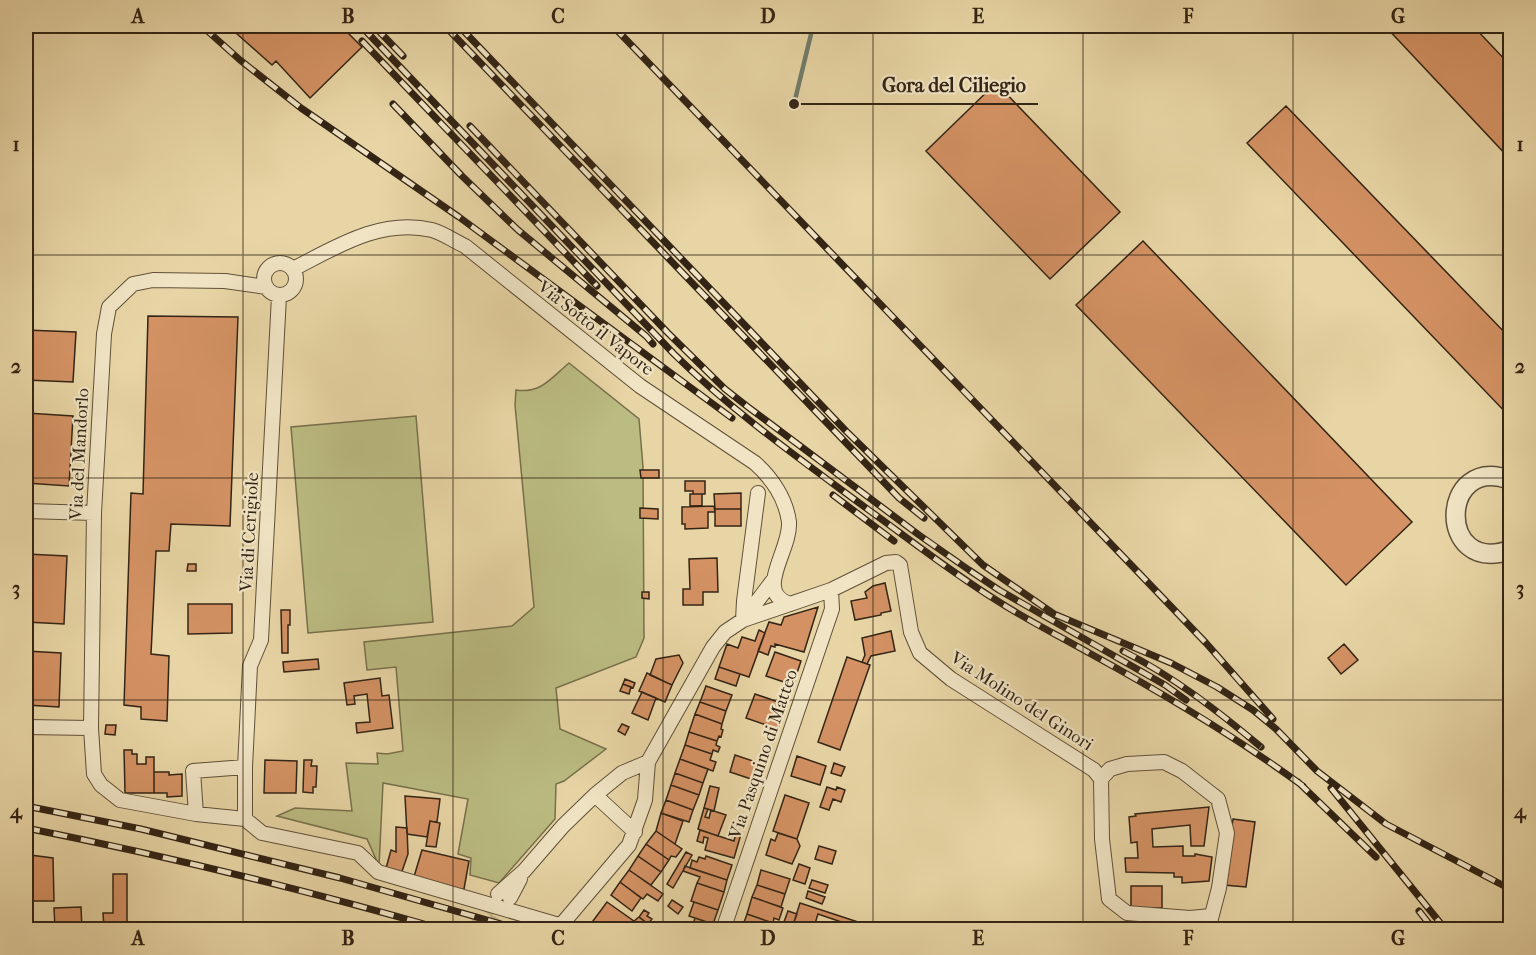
<svg xmlns="http://www.w3.org/2000/svg" width="1536" height="955" font-family="'IM FELL French Canon',serif">
  <style>
    .green { fill: #bbbc82; stroke: #77704c; stroke-width: 1.5 }
    .lines { fill: none; stroke-linecap: round; stroke-linejoin: round }
    .stream { stroke: #6f7d6b; stroke-width: 4.5 }
    .building { fill: #d49264; stroke: #332415; stroke-width: 1.5 }
    .minor-tunnel { stroke: #c4b288; stroke-width: 14; stroke-dasharray: 14 7; stroke-linecap: butt }
    .minor-casing { stroke: #605039; stroke-width: 16 }
    .tertiary-casing { stroke: #605039; stroke-width: 21 }
    .minor { stroke: #f0e4c4; stroke-width: 14 }
    .tertiary { stroke: #f0e4c4; stroke-width: 18 }
    .rail-casing { stroke: #332415; stroke-width: 7 }
    .rail { stroke: #f0e4c4; stroke-width: 4.5; stroke-dasharray: 14; stroke-linecap: butt }
    .grid { fill: none; stroke: #332415; stroke-width: 1.5; stroke-opacity: 0.55 }
    .labels { text-anchor: middle; stroke-width: 4.5; stroke-linejoin: round; paint-order: stroke }
    .street-label { font-size: 18px; fill: #332415; stroke: #f0e4c4 }
    .leader { fill: none; stroke: #332415; stroke-width: 2 }
    .callout-dot { fill: #332415; stroke: #f0e4c4; stroke-width: 2 }
    .callout-label { font-size: 20px; text-anchor: middle; font-weight: bold; fill: #332415; stroke: #f0e4c4; stroke-width: 4.5; stroke-linejoin: round; paint-order: stroke }
    .neatline { fill: none; stroke: #332415; stroke-width: 2 }
    .grid-label { font-size: 20px; text-anchor: middle; font-weight: bold; fill: #332415 }
  </style>
  <rect width="100%" height="100%" fill="#e8d5a5"/>
  <filter id="stains"><feTurbulence type="fractalNoise" baseFrequency=".00333" numOctaves="4"/><feColorMatrix values="0 0 0 0 .2 0 0 0 0 .09 0 0 0 0 .02 0 0 0 .5 -.17"/></filter>
  <radialGradient id="worn" r=".72"><stop offset=".6" stop-color="#630" stop-opacity="0"/><stop offset="1" stop-color="#630" stop-opacity=".3"/></radialGradient>
  <path class="green" d="M569 363 639 419 643 467 644 638 636 657 556 688 560 729 606 749 564 781 556 784 555 819 499 883 470 875 471 858 458 854 468 799 383 783 379 866 367 839 277 816 295 808 352 811 346 763 378 764 377 753 387 754 403 751 396 667 367 670 364 642 512 626 534 607 515 405 516 390C541 394 551 378 569 363Z
    M416 416 433 622 308 633 291 427Z"/>
  <g class="lines">
    <path class="stream" d="M794 104 813 26"/>
  </g>
  <path class="building" d="M228 26H341L362 47 310 98 276 61 272 65Z
    M1385 26H1473L1510 65V159Z
    M996 83 1120 212 1050 279 926 151Z
    M1286 106 1510 338V417L1247 143Z
    M1143 241 1412 522 1346 585 1076 305Z
    M26 255H30L29 273H26Z
    M148 316 238 317 230 526 171 524 169 551H156L151 654 169 656 167 721 141 719V707L124 705 131 493 143 494Z
    M26 330 76 332 73 382 26 380Z
    M26 413 73 416 69 486 26 483Z
    M640 470H659V478H641Z
    M685 481H705V494H693V491H685Z
    M741 493V509H715L714 494Z
    M690 494H702V506H690Z
    M714 506 715 512H708V528L685 529V524H682V507Z
    M640 508 658 509V519L640 518Z
    M715 509H741V526H715Z
    M26 554 67 556 64 624 26 622Z
    M717 558 718 592H703V605H683V589H690L689 559Z
    M188 564H196V571H187Z
    M885 583 891 611 881 613V615L855 620 851 601 867 598 865 592 873 586Z
    M642 592H649V599L642 598Z
    M188 604H232V633L188 634Z
    M818 607 804 652 775 644V647L771 646 768 655 758 651 769 622 781 625 784 617Z
    M281 610H290V625H288V653H282Z
    M759 630 765 633 749 677 719 667 727 644 738 648 742 637 755 641Z
    M891 631 895 651 871 656 867 664 862 662 865 655 862 638Z
    M1344 644 1358 660 1341 674 1328 658Z
    M26 651 61 653 59 707 26 705Z
    M775 652 801 661 793 685 766 676Z
    M679 655 683 663 672 685 650 675 656 659Z
    M847 657 870 665 840 750 818 742Z
    M318 659 319 669 284 672 283 662Z
    M719 667 740 674 736 686 715 679Z
    M647 673 672 685 665 702 639 691Z
    M380 678 382 696 389 695 393 728 357 733 356 723 370 722 367 694 354 696 355 704 347 705 344 683Z
    M625 679 635 683 633 688 623 684Z
    M623 684 631 687 629 694 620 691Z
    M706 686 732 695 726 711 700 702Z
    M642 692 656 698 648 720 632 713Z
    M755 694 787 705 778 729 746 718Z
    M700 702 726 711 722 724 695 714Z
    M695 714 722 724 721 729 723 730 721 737 719 736 717 741 689 732Z
    M622 724 629 727 625 735 618 731Z
    M106 725H116L115 735 105 734Z
    M689 732 717 741 716 745 720 747 718 752 713 750 712 754 685 745Z
    M685 745 712 754 710 760 716 762 713 771 680 759Z
    M124 750H132V754H137V764H146V757H154V793H125Z
    M735 755 765 765 760 782 730 772Z
    M797 756 826 766 820 785 791 776Z
    M680 759 708 769 703 783 675 773Z
    M265 760 297 761 296 793H264Z
    M304 760H312L311 766H317L316 787H313V793L303 792Z
    M834 763 845 767 841 776 831 773Z
    M154 772H169V775L182 774V796L167 797V793H154Z
    M675 773 703 783 699 795 671 785Z
    M671 785 699 795 693 810 666 800Z
    M710 786 719 788 714 811 704 808Z
    M827 787 836 790 837 787 845 790 841 802 833 799 829 810 820 807Z
    M785 795 809 803 797 839 773 831Z
    M405 796 440 799 437 822 430 821 427 837 407 834Z
    M666 800 693 810 689 822 661 813Z
    M1209 807 1204 846H1191L1190 825 1152 829 1153 847 1183 846V856H1195V854L1212 857 1209 881 1182 883V877H1174V873L1126 872 1125 858H1138L1137 842 1131 843 1129 817 1136 816 1135 814Z
    M704 808 708 809 705 817 709 818 711 810 726 815 718 836 698 829Z
    M661 813 683 821 675 844 656 831Z
    M1233 819 1255 822 1246 887 1224 885Z
    M430 821 440 823 436 847 426 846Z
    M396 827 407 828 408 854 400 877 385 872 391 850 396 852Z
    M700 830 734 841 736 833 741 834 734 858 705 850 708 838 704 837 703 843 697 841Z
    M656 831 682 849 676 857 671 856 669 860 646 844Z
    M778 833 797 839 800 846 792 864 766 855 771 839 775 841Z
    M646 844 669 860 661 872 638 856Z
    M819 846 836 851 832 864 815 859Z
    M422 850 469 861 464 889 452 891 413 880Z
    M686 852 692 855 673 888 667 884Z
    M30 855 53 858 54 901H32Z
    M638 856 661 872 651 885 629 870Z
    M706 856 732 865 727 880 690 868 692 860 697 862 699 857 705 859Z
    M799 864 810 868 805 884 793 880Z
    M685 866 727 880 724 892 697 883 700 877 683 871Z
    M629 870 663 894 658 901 647 894 643 899 620 882Z
    M761 870 790 879 785 894 757 885Z
    M113 874H127V930L104 929 103 913H113Z
    M812 880 828 885 825 893 809 888Z
    M620 882 641 898 632 911 611 895Z
    M697 883 724 892 718 910 691 901Z
    M757 885 785 894 781 907 752 897Z
    M1131 886H1162V908H1131Z
    M808 891 825 897 822 904 806 898Z
    M752 897 783 908 779 920 774 918 773 923 747 914Z
    M672 900 683 907 678 914 668 906Z
    M607 902 634 921 639 917 656 930H595L590 925Z
    M694 902 718 910 713 924 689 916Z
    M800 903 858 922 856 927 818 914 813 930H805L793 925Z
    M81 907 82 930H34L55 928 54 908Z
    M644 910 649 913 647 916 652 919 648 924 639 917Z
    M788 911 797 914 791 930H781Z
    M747 914 773 923 771 930 742 928Z
    M695 918 713 924 711 930 700 929V927L693 925Z"/>
  <g class="lines">
    <path class="minor-tunnel" d="M474 930 496 896
      M490 930 508 901"/>
    <g class="minor-casing">
      <path id="minor" d="M264 279a16 16 0 1 1 32 0a16 16 0 1 1-32 0Z
        M293 269C336 247 381 218 432 230 443 233 454 241 465 246L640 386 755 463C772 478 786 499 789 522 791 551 753 592 790 604
        M266 287 225 281 153 280 133 284 109 307 104 334 94 513 91 728 94 774 101 785 120 800 196 814 245 819 262 833 358 853 378 872 576 930
        M26 511 94 513
        M743 620 744 601 758 493
        M743 620 774 579
        M26 727 91 728
        M1101 779 1102 839 1109 899 1127 913 1190 918 1211 916
        M595 795 635 832
        M196 814 193 771 245 767
        M245 819V767L250 666 261 640 279 296
        M498 894 524 871 563 826 595 795 622 773 648 762
        M510 898 520 879
        M562 924 629 845 645 800 648 762 713 647 725 632 743 620 831 590 886 563 896 562 900 565 901 571 911 632 920 653 951 679 1094 770 1101 779 1110 769 1127 764 1164 762 1182 771 1218 799 1227 833 1219 888 1208 930
        M723 930 832 609 831 590"/>
    </g>
    <g class="tertiary-casing">
      <path id="tertiary" d="M1510 480C1439 453 1436 576 1510 550"/>
    </g>
    <use href="#minor" class="minor"/>
    <use href="#tertiary" class="tertiary"/>
    <g class="rail-casing">
      <path id="rail" d="M202 26 240 60 301 108 459 217 732 418
        M361 26 674 354C733 412 800 459 866 508 909 539 951 572 996 600 1027 620 1059 636 1091 654 1164 694 1236 737 1303 786
        M374 26 403 56
        M445 26 876 474 899 498 924 518
        M459 26 846 431 983 565 1054 614 1171 663 1217 687 1253 710 1276 729 1317 771 1386 824 1510 889
        M613 26 1136 570 1206 643 1273 719
        M362 41 597 286
        M393 104 462 176 518 230 646 336 653 344
        M470 126 668 333 725 389 748 407 919 535 969 570 999 590 1165 685 1186 700
        M833 495 894 541
        M1123 651C1174 677 1218 711 1261 747
        M1298 782 1376 857
        M1331 788 1446 930
        M26 806 141 829 340 878 522 930
        M26 828C167 856 306 890 445 930
        M1419 911 1434 930"/>
    </g>
    <use href="#rail" class="rail"/>
  </g>
  <path class="grid" d="M243 26V930M453 26V930M663 26V930M873 26V930M1083 26V930M1293 26V930M26 255H1510M26 478H1510M26 700H1510"/>
  <g class="labels">
    <g class="street-label">
      <text transform="translate(596 328) rotate(38)" y="6">Via Sotto il Vapore</text>
      <text transform="translate(79 454) rotate(-87)" y="6">Via del Mandorlo</text>
      <text transform="translate(249 532) rotate(-87)" y="6">Via di Cerigiole</text>
      <text transform="translate(1022 701) rotate(33)" y="6">Via Molino del Ginori</text>
      <text transform="translate(763 754) rotate(-71)" y="6">Via Pasquino di Matteo</text>
    </g>
  </g>
  <path class="leader" d="M794 104L870 104H1038"/>
  <circle class="callout-dot" cx="794" cy="104" r="6"/>
  <g class="callout-label">
    <text x="954" y="92">Gora del Ciliegio</text>
  </g>
  <rect width="1536" height="955" fill="none" stroke="#e8d5a5" stroke-width="66"/>
  <rect x="33" y="33" width="1470" height="889" class="neatline"/>
  <g class="grid-label">
    <text x="138" y="23">A</text>
    <text x="348" y="23">B</text>
    <text x="558" y="23">C</text>
    <text x="768" y="23">D</text>
    <text x="978" y="23">E</text>
    <text x="1188" y="23">F</text>
    <text x="1398" y="23">G</text>
    <text x="16" y="151">1</text>
    <text x="1520" y="151">1</text>
    <text x="16" y="373">2</text>
    <text x="1520" y="373">2</text>
    <text x="16" y="595">3</text>
    <text x="1520" y="595">3</text>
    <text x="16" y="818">4</text>
    <text x="1520" y="818">4</text>
    <text x="138" y="945">A</text>
    <text x="348" y="945">B</text>
    <text x="558" y="945">C</text>
    <text x="768" y="945">D</text>
    <text x="978" y="945">E</text>
    <text x="1188" y="945">F</text>
    <text x="1398" y="945">G</text>
  </g>
  <rect width="100%" height="100%" filter="url(#stains)"/>
  <rect width="100%" height="100%" fill="url(#worn)"/>
</svg>
